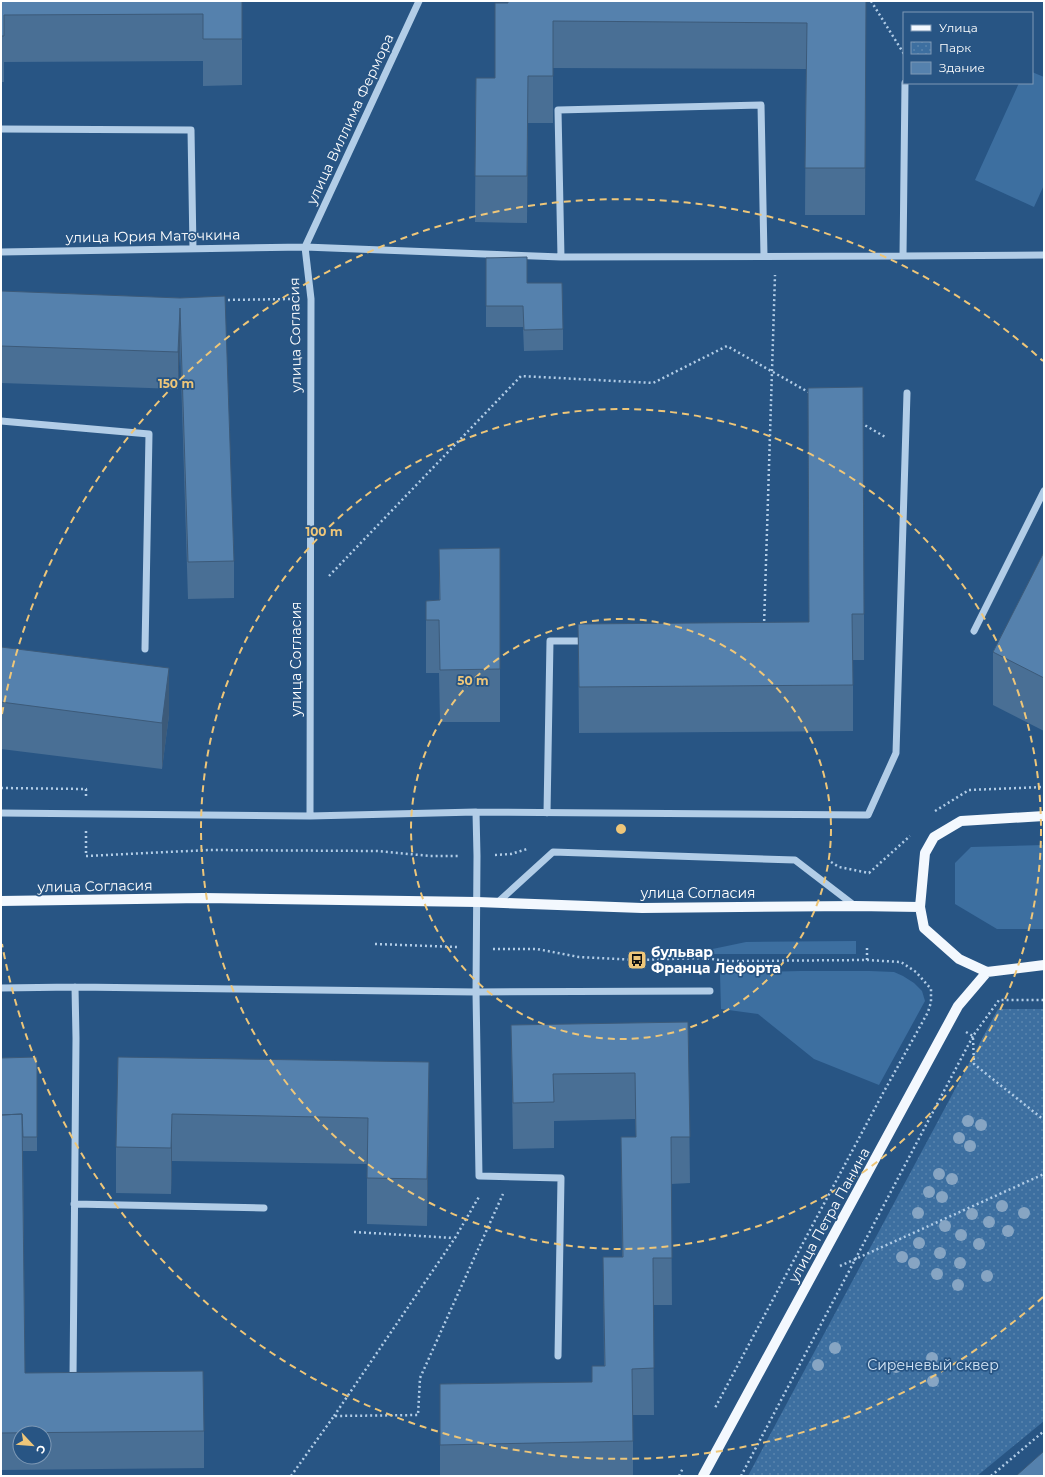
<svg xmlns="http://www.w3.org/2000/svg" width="1045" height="1477" font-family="Montserrat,sans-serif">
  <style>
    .green { fill: #3d6fa0 }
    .park { fill: url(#park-dots) }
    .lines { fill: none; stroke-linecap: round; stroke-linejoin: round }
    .path { stroke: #b2cde7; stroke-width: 2.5; stroke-dasharray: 2 3; stroke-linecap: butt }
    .minor { stroke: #b2cde7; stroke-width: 7 }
    .major { stroke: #f3f8fe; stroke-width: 10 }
    .tree { fill: #87a5c3 }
    .wall { fill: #496f95; fill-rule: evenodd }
    .shaded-wall { fill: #3c5a79 }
    .building { fill: #5581ad; stroke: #3c5a79 }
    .ring { fill: none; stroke: #eec679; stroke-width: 2; stroke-dasharray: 7 5 }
    .labels { text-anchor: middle; stroke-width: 3.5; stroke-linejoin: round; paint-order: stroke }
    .street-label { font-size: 14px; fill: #fff; stroke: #285584 }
    .poi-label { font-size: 14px; font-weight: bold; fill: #fff; stroke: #285584; text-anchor: start }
    .park-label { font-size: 14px; fill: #d5e6f6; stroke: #285584 }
    .centre { fill: #eec679; stroke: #285584; stroke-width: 2 }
    .ring-label { font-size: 12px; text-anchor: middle; font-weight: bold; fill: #eec679; stroke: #285584; stroke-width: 3.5; stroke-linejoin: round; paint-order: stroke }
  </style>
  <defs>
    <pattern id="park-dots" width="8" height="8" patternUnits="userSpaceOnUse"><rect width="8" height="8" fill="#3d6fa0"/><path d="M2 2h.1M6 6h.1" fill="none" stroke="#5a85ae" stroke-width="1.8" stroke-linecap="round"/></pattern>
  </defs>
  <rect width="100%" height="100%" fill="#285584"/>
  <path class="green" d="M1032 72 1044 77V185L1034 207 975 180 1019 83H1032Z
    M1044 845V929H997L955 904V863L971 847Z
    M856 941V954H703V951L746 942Z
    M800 971H870L894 972 903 976 914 983 922 991 925 1001 879 1085 814 1059 758 1014 721 1009 720 973Z"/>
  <path class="park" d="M998 1009H1044V1421L977 1476H748Z"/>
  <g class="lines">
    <path class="path" d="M871 1 904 54
      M223 300 292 299
      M861 423 887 438
      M329 576 521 376 653 383 727 346 810 393
      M764 626 775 275
      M1 788 86 789V796
      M935 811 969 790 1044 787
      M86 831V856L209 850 377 851 430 856H460
      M495 855 511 854 527 849
      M831 862 839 867 869 873 910 836
      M375 944 458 947
      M493 949H537L579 957 637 960 702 958 729 961 867 960 901 962 916 972 931 989V1002L928 1012 882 1095 715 1408
      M867 960V946
      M966 1032 973 1036 999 1000H1044
      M973 1038 974 1064 1044 1120
      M354 1232 454 1238
      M840 1266 1044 1174
      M334 1416 455 1238 480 1195
      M291 1476 334 1416 418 1415 420 1378 503 1194
      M679 1476 683 1468
      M741 1476 973 1036
      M991 1476 1044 1431"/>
    <path class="minor" d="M1 129 191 130 193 249
      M305 247 311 299 310 816
      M305 247 419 1
      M1 252 305 247 561 257 903 256 905 83
      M903 256 1044 255
      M561 257 558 110 761 105 764 256
      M1 421 149 434 145 649
      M974 631 1044 491
      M1 813 310 816 476 812 868 815 896 753 907 393
      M547 813 550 641H587
      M497 903 553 852 795 860 855 906
      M75 987 76 1038 73 1379H75
      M1 988 75 987 476 992 477 856 476 812
      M74 1204 264 1208
      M558 1356 561 1178 479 1176 476 992 710 991"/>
    <path class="major" d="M1044 816 961 821 934 837 925 853 920 907 924 928 959 959 987 972 1044 965
      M1 901 203 898 477 902 642 908 855 906 920 907
      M703 1476 958 1006 987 972"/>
  </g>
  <g class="tree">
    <circle cx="968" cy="1121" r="6"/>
    <circle cx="981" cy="1125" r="6"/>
    <circle cx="959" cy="1138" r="6"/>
    <circle cx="970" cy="1146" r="6"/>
    <circle cx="939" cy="1174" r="6"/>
    <circle cx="952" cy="1179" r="6"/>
    <circle cx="929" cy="1192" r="6"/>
    <circle cx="942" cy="1197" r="6"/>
    <circle cx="1002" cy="1206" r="6"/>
    <circle cx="918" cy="1213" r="6"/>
    <circle cx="1024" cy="1213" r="6"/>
    <circle cx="972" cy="1214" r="6"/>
    <circle cx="989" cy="1222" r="6"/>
    <circle cx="945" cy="1226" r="6"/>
    <circle cx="1008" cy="1231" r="6"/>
    <circle cx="961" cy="1235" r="6"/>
    <circle cx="919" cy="1243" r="6"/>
    <circle cx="979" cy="1244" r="6"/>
    <circle cx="940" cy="1253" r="6"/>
    <circle cx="902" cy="1257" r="6"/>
    <circle cx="914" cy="1263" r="6"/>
    <circle cx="960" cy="1263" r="6"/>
    <circle cx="937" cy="1274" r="6"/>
    <circle cx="987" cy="1276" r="6"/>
    <circle cx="958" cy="1285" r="6"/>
    <circle cx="835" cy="1348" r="6"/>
    <circle cx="932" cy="1358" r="6"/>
    <circle cx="818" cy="1365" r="6"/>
    <circle cx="896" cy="1367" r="6"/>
    <circle cx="933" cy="1381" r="6"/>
  </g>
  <path class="wall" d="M1 1H242V85L203 86V61L4 62V82H1Z
    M866 1 865 215H805L806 69 553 68V123H528L527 223 475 222 476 78H495V3Z
    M486 258 527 283 563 329V350L524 351 523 327H486Z
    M1 291 180 298 234 561V598L188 599 180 345 178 389 1 383Z
    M808 434 864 614V660H853V731L579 733 578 624 809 622Z
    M500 548V722H440L439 673H426V601L439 600V549Z
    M1044 552V731L993 705V652Z
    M1 647 169 715 162 769 1 749Z
    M688 1022 690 1183 671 1184 672 1305H653L654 1415H633V1476H440V1384L592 1382 604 1366 603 1257H622L621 1137H636L635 1119 554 1121V1148L513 1149 511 1025Z
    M37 1057V1151H23L25 1373 204 1431V1468L1 1470V1058ZM20 1433H44V1457H20Z
    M118 1057 429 1108 427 1226 367 1224V1164L172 1161 171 1194 116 1193V1147Z"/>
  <path class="shaded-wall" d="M866 12 865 215V168Z
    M528 76V123L527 223V176Z
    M180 308V345L178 389V352Z
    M169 668V715L162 769V723Z
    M429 1062V1108L427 1226V1179Z
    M172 1114V1161L171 1194V1148Z"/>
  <path class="building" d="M1 1H242V39H203V14L4 15V36H1Z
    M508 1H866L865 168H805L807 23 553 21V76H528L527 176H475L476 78H495V3H508Z
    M527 257V283H562L563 329 524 330 523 306H486V258Z
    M1 291 180 298 225 296 234 561 188 562 180 308 178 352 1 346Z
    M863 387 864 614H852L853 685 579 687 578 624 809 622 808 388Z
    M500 548V669L440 670 439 620H426V601L440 600 439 549Z
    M1044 552V678L993 652Z
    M1 647 169 668 162 723 1 702Z
    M688 1022 690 1137H671L672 1258H653L654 1368 632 1369 633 1441 440 1445V1384L592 1382V1366H605L603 1257H623L621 1137H636L635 1073 553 1074 554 1102 513 1103 511 1025Z
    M37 1057V1137H23L22 1114 1 1115V1058Z
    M118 1057 429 1062 427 1179 367 1178 368 1118 172 1114 171 1148 116 1147Z
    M22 1114 25 1373 203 1371 204 1431 1 1433V1115Z
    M1044 1451V1476H1016Z"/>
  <g class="ring">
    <circle cx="621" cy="829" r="210"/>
    <circle cx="621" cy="829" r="420"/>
    <path d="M1043 1297A630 630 0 0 1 2 944M2 714A630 630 0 0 1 1043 361"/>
  </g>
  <defs>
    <g id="bus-square" transform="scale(1)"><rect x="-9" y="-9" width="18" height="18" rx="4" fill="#eec679" stroke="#285584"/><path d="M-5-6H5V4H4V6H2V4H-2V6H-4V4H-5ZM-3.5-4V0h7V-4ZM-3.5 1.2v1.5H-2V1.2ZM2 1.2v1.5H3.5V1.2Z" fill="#111"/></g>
  </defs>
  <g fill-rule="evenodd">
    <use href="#bus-square" x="637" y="960"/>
  </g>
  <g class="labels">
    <g class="street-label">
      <text transform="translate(350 119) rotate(-65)" y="5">улица Виллима Фермора</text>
      <text transform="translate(153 236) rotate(-1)" y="5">улица Юрия Маточкина</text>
      <text transform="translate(295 335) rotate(-91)" y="5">улица Согласия</text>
      <text transform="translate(296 659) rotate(-90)" y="5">улица Согласия</text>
      <text transform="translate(95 886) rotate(-1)" y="5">улица Согласия</text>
      <text x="698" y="898">улица Согласия</text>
      <text transform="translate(829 1215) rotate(-61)" y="5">улица Петра Панина</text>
    </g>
    <g class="poi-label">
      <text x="651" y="957">бульвар<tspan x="651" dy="16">Франца Лефорта</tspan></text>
    </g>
    <g class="park-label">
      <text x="933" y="1370">Сиреневый сквер</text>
    </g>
  </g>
  <circle cx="621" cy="829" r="6" class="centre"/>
  <g class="ring-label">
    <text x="176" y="388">150 m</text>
    <text x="324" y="536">100 m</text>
    <text x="473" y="685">50 m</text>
  </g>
  <rect width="1045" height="1477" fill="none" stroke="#ffffff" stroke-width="4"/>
  <rect x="903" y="12" width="130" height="72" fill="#285584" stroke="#7e99b5"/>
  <rect x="911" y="25" width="20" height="6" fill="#f3f8fe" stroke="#7e99b5"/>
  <text x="939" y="32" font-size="12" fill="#ffffff">Улица</text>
  <rect x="911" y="42" width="20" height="12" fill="url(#park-dots)" stroke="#7e99b5"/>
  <text x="939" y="52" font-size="12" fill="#ffffff">Парк</text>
  <rect x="911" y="62" width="20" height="12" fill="#5581ad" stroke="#7e99b5"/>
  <text x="939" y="72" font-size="12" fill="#ffffff">Здание</text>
  <g transform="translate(32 1445) rotate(116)"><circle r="19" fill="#285584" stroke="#7e99b5"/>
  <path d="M0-3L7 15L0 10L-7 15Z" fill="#eec679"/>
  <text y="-6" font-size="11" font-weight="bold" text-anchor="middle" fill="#ffffff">С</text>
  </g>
</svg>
